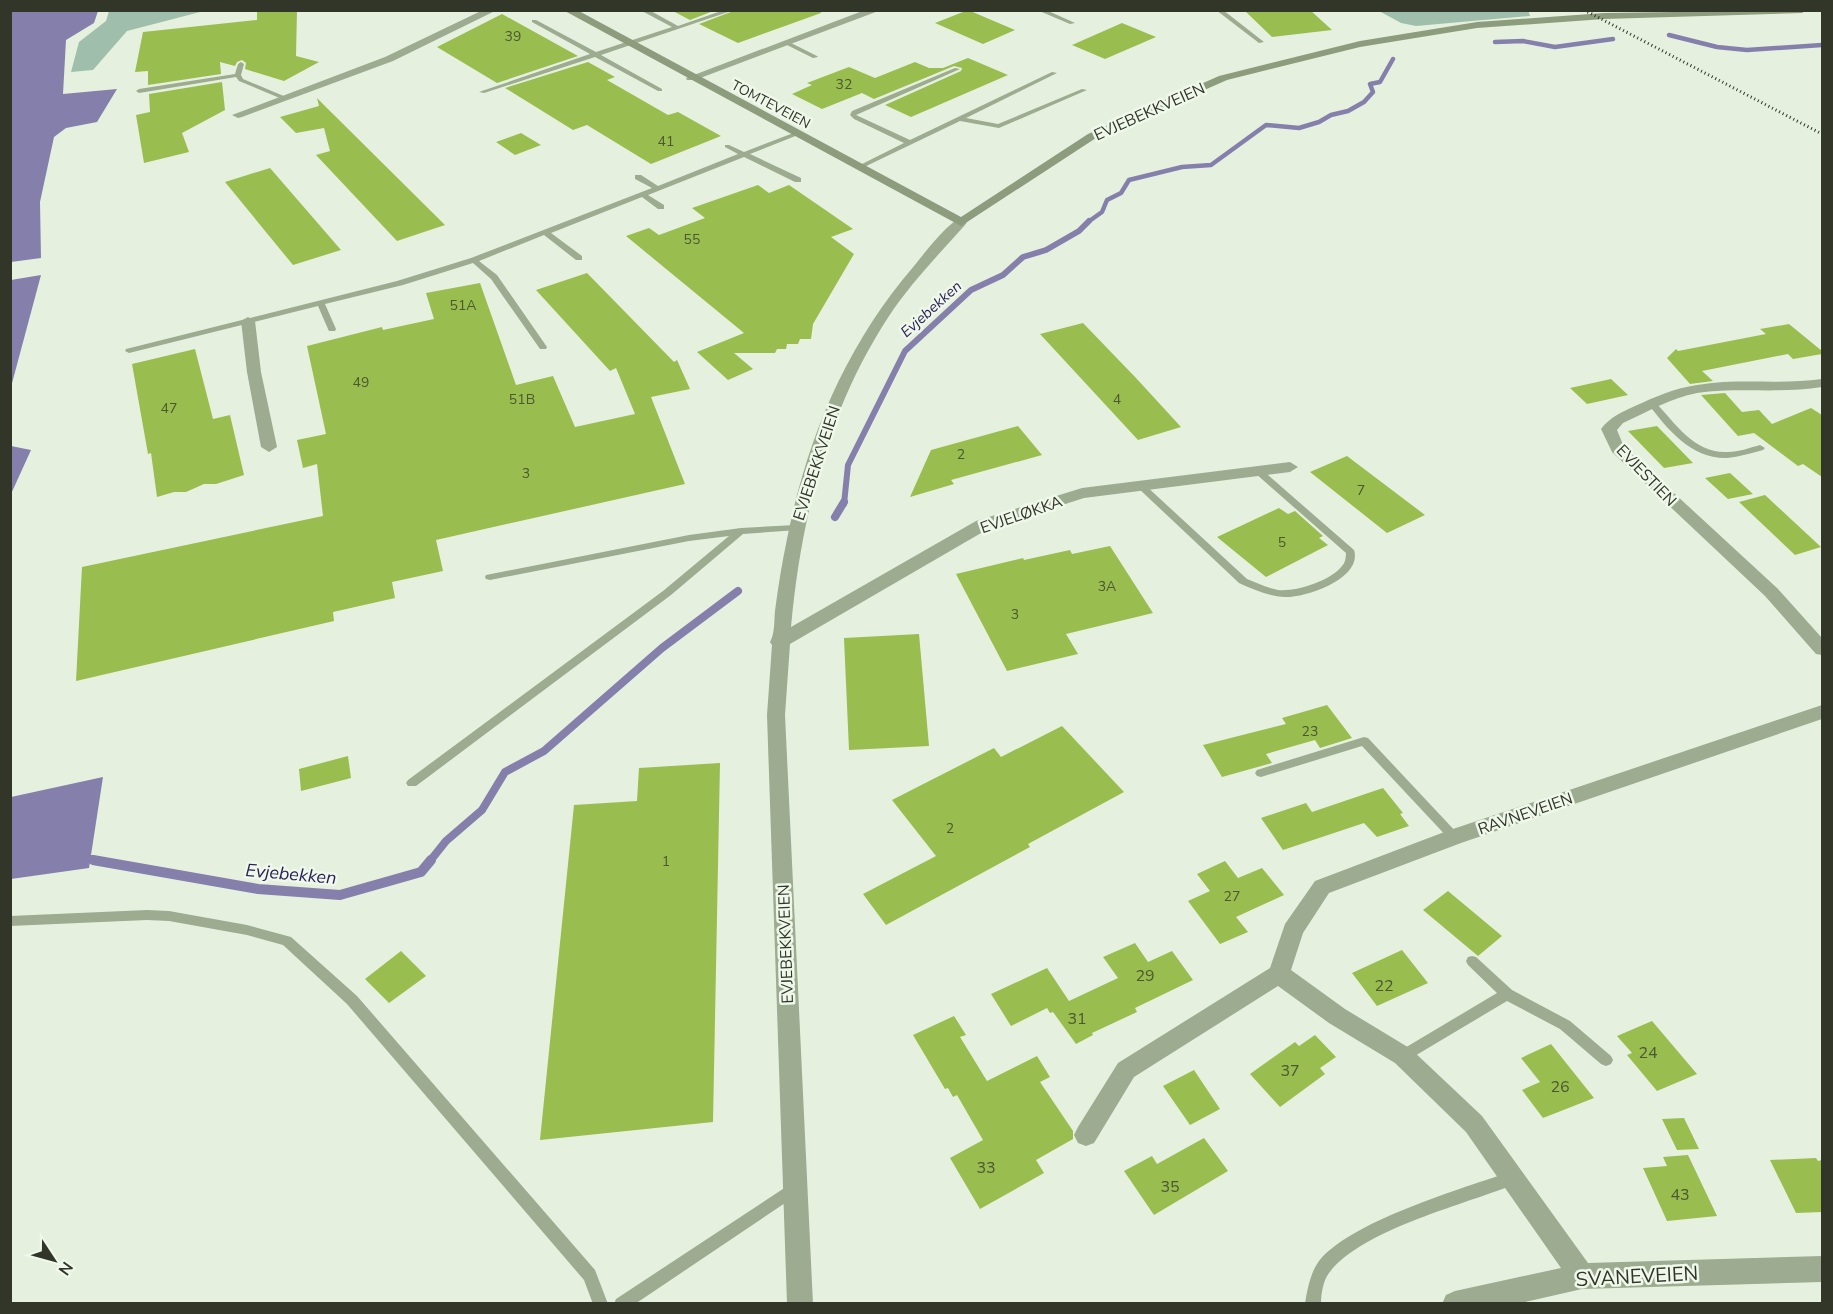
<svg xmlns="http://www.w3.org/2000/svg" width="1833" height="1314" font-family="'Nunito Sans',sans-serif">
  <style>
    .green { fill: #9fbfac }
    .water { fill: #857fac }
    .lines { fill: none; stroke-linecap: round; stroke-linejoin: round }
    .stream-far3 { stroke: #857fac; stroke-width: 4.5 }
    .stream-far2 { stroke: #857fac; stroke-width: 6 }
    .stream-far1 { stroke: #857fac; stroke-width: 8 }
    .stream { stroke: #857fac; stroke-width: 10 }
    .building { fill: #99bd4f }
    .lane { fill: #9dab90; fill-rule: evenodd }
    .street { fill: #9dab90; fill-rule: evenodd }
    .secondary { fill: #8d9c7c; fill-rule: evenodd }
    .rail { stroke: #313629; stroke-width: 3; stroke-dasharray: 1 3; stroke-linecap: butt }
    .labels { text-anchor: middle; stroke-width: 5; stroke-linejoin: round; paint-order: stroke }
    .number-label { font-size: 14px; fill: #4b5832 }
    .far-street-label { font-size: 14px; fill: #313629; stroke: #eff8ea }
    .far-water-label { font-size: 15px; font-style: italic; fill: #2a2255; stroke: #eff8ea }
    .street-label { font-size: 16px; fill: #313629; stroke: #eff8ea }
    .near-number-label { font-size: 16px; fill: #4b5832 }
    .water-label { font-size: 18px; font-style: italic; fill: #2a2255; stroke: #eff8ea }
    .near-street-label { font-size: 20px; fill: #313629; stroke: #eff8ea }
  </style>
  <rect width="100%" height="100%" fill="#e5f1de"/>
  <path class="green" d="M1528 10 1530 16 1416 26 1401 23 1379 11Z
    M109 11V10L204 11 127 31 93 70 71 72 79 42 106 21Z"/>
  <path class="water" d="M10 11H98L94 23 66 40 63 94 117 89 97 122 66 128 54 137 40 202 41 258 11 262Z
    M41 275 11 387V280Z
    M11 446 31 450 11 494 10 446Z
    M103 777 89 868 11 879V797Z"/>
  <g class="lines">
    <path class="stream-far3" d="M1669 35 1717 47 1747 50 1822 45
      M1495 42 1523 41 1555 47 1613 39
      M1088 222 1102 212 1107 200 1121 193 1129 180 1182 167 1211 165 1266 125 1299 128 1319 122 1331 115 1348 111 1364 102 1373 92 1370 84 1380 82 1393 59"/>
    <path class="stream-far2" d="M844 504 848 465 905 351 971 290 1003 275 1023 257 1046 250 1079 231 1089 221"/>
    <path class="stream-far1" d="M835 517 844 502
      M90 859 101 861
      M430 861 446 841 482 810 505 772 544 751 662 648 738 591"/>
    <path class="stream" d="M93 860 258 889 340 895 421 872 431 860"/>
  </g>
  <path class="building" d="M257 10H297L296 56 319 62 284 81 245 69 246 63 242 60 237 62 235 66 220 62 221 74 148 85V71L135 72 143 32 257 20Z
    M671 10H716L690 20Z
    M736 10H820L821 13 738 43 699 24Z
    M968 10 1015 30 983 44 935 23Z
    M1244 10H1310L1332 30 1272 37Z
    M502 14 578 56 497 83 437 47Z
    M1122 23 1156 37 1105 59 1072 45Z
    M968 58 1008 75 911 117 885 105 961 71 962 68 954 66 874 99 862 93 822 109 792 94 812 85 807 83 849 67 875 78 915 62 929 68H943Z
    M588 62 615 77 607 80 668 115 678 112 721 136 651 164 587 125 573 130 505 88Z
    M222 82 225 110 182 133 189 152 144 163 136 115 150 112 149 94Z
    M317 98 332 113 445 225 397 241 316 155 330 151 324 128 296 133 280 117 319 106Z
    M521 133 541 145 515 155 496 142Z
    M270 168 341 250 293 265 225 182Z
    M758 185 769 193 789 185 853 229 831 237 854 254 813 324 811 339H800L798 344H787L786 349H777L775 353H734L753 369 728 380 697 352 744 333 626 236 649 228 659 235 705 218 692 208Z
    M587 273 674 362 677 360 690 389 651 397 685 484 436 540 443 571 392 582 395 598 333 612 334 621 76 681 82 567 323 516 317 464 303 468 297 440 326 434 307 346 382 327 383 330 434 319 426 293 480 283 516 385 553 376 575 427 635 414 616 368 610 371 536 290Z
    M1083 323 1136 378 1181 427 1138 440 1040 334Z
    M1789 324 1822 351V354L1793 359 1788 354 1702 371 1713 381 1690 384 1667 358 1676 349 1678 351 1766 334 1760 329Z
    M195 349 213 419 230 415 244 475 216 484H204L186 492H174L157 497 151 453 148 454 132 364Z
    M1611 379 1628 395 1587 404 1570 388Z
    M1725 393 1742 412 1759 410 1772 424 1811 408 1822 415V477L1803 464 1798 466 1754 433 1738 436 1701 395Z
    M1018 426 1042 455 951 480 954 484 910 497 931 450Z
    M1657 426 1693 463 1664 468 1628 431Z
    M1347 456 1425 515 1387 533 1310 472Z
    M1730 473 1753 494 1728 499 1705 478Z
    M1765 495 1821 547 1795 555 1739 502Z
    M1279 508 1288 514 1295 511 1323 536 1319 538 1328 545 1266 577 1217 537Z
    M1110 546 1153 613 1066 634 1078 654 1007 671 956 574 1023 558 1024 560 1070 550 1072 554Z
    M919 634 929 746 849 750 844 638Z
    M1327 705 1352 738 1320 748 1315 740 1266 754 1272 763 1222 777 1203 745 1286 724 1282 718Z
    M1062 726 1124 792 1028 844 1030 847 886 925 863 894 936 856 892 800 994 748 1001 757Z
    M348 756 351 778 301 791 299 769Z
    M720 763 713 1122 540 1140 574 805 637 801 639 768Z
    M1383 788 1403 813 1400 814 1409 826 1377 837 1364 823 1283 850 1261 818 1306 803 1312 812Z
    M1225 861 1238 878 1262 868 1284 895 1236 917 1248 932 1220 944 1188 901 1210 891 1197 874Z
    M1448 891 1502 936 1478 956 1423 910Z
    M1135 943 1148 962 1172 951 1193 980 1135 1008 1137 1012 1092 1033 1093 1035 1076 1044 1053 1012 1050 1013 1047 1008 1011 1026 991 994 1047 968 1069 1001 1118 978 1103 957Z
    M1402 950 1428 983 1377 1006 1352 973Z
    M401 951 426 976 389 1003 365 979Z
    M954 1016 966 1035 960 1037 987 1081 1037 1056 1050 1077 1040 1082 1073 1131V1139L1036 1160 1044 1173 980 1209 950 1158 983 1140 957 1095 953 1097 948 1088 945 1089 913 1035Z
    M1652 1021 1697 1074 1657 1091 1627 1055 1632 1053 1617 1036Z
    M1315 1035 1336 1057 1320 1068 1325 1074 1280 1107 1250 1074 1295 1042 1299 1046Z
    M1551 1044 1594 1098 1543 1118 1522 1090 1540 1082 1521 1058Z
    M1194 1070 1220 1109 1190 1125 1163 1086Z
    M1684 1118 1699 1149 1677 1150 1662 1119Z
    M1204 1138 1228 1171 1154 1215 1124 1171 1152 1156 1157 1164Z
    M1688 1155 1717 1216 1667 1221 1643 1168 1667 1166 1663 1157Z
    M1816 1158 1818 1161 1822 1160V1212L1796 1213 1770 1160Z"/>
  <g class="lines">
    <path class="lane" d="M640 10H649L678 26 724 10H734L601 55 662 89V91H658L595 57 484 93 479 92 590 54 532 22V20H536L596 52 672 27Z
      M1037 10H1046L1075 23 1070 24Z
      M1216 10H1223L1264 42 1259 43Z
      M787 41 817 56 818 57 813 58 785 44 784 43Z
      M241 62 244 64 241 75 243 79 286 97V99H282L239 81 236 77 139 93 136 91 139 89 235 74 238 64Z
      M955 68 960 69 856 115 910 140 1052 72 1057 73 966 118 998 124 1082 89 1087 90 999 128 960 121 860 169H856V167L904 143 854 119 850 115 852 111Z
      M796 132 799 134 798 135 750 154 801 178V182H795L744 157 648 195 664 205V209H658L642 197 551 233 582 256V260H576L544 235 479 261 497 275 547 347 546 349H540L491 279 473 263 403 285 325 304 336 329 335 331H329L328 329 318 306 129 353 125 351 126 349 397 281 471 258 652 188 635 179V175H641L658 186 738 154 725 147V145H729L744 152Z
      M1653 402 1656 403C1676 424 1695 454 1728 452 1739 452 1749 448 1760 445L1765 448 1763 450C1751 453 1739 457 1727 458 1692 459 1668 430 1649 405Z
      M1258 468 1261 469 1354 550C1363 578 1306 598 1284 597 1269 596 1254 590 1239 583L1136 486 1141 483 1144 484 1247 579C1257 583 1267 588 1278 590 1295 592 1331 581 1342 566 1345 563 1346 558 1346 553L1255 473 1253 471Z
      M795 525 798 526 800 528 798 530 743 534 671 595 416 786H408L406 783 408 780 663 591 729 536 689 541 490 580 486 579 485 577 486 575 689 535 741 528Z
      M1364 737 1368 738 1458 834 1460 837 1458 840 1454 842 1450 840 1362 746 1261 777 1257 776 1255 773 1257 770Z
      M147 910 169 911 247 925 291 937 357 996 595 1270 608 1304H593L584 1280 347 1004 283 945 247 935 169 921 147 920 10 926V916Z
      M1472 956 1476 957 1512 990 1570 1021 1611 1056 1613 1060 1611 1064 1606 1066 1601 1064 1560 1029 1507 1001 1408 1060 1403 1062 1398 1060 1396 1056 1398 1052 1497 993 1468 965 1466 961 1468 957Z
      M1513 1171 1518 1173 1520 1178 1518 1183C1467 1204 1362 1229 1329 1273 1323 1281 1321 1294 1321 1304H1305C1307 1291 1310 1275 1317 1264 1344 1223 1466 1187 1513 1171Z
      M795 1181 800 1183 802 1188 800 1193 635 1304H614L616 1299Z"/>
    <path class="street" d="M483 10H497L393 61 242 117 238 118 232 115 385 57Z
      M865 10H881L695 80H687L686 78Z
      M961 218 965 219 967 222 965 225C939 254 911 283 889 316 828 409 801 517 791 627L976 521 1082 488 1290 462 1298 467 1290 472 1084 498 988 529 790 644 785 715 813 1304H787L767 715 772 645 770 642C775 633 774 621 775 611 778 587 782 563 787 539 807 438 846 345 914 266 923 255 949 221 961 218Z
      M248 317 255 321 261 372 277 447 269 452 261 447 247 372 241 321Z
      M1822 379V387C1781 394 1738 387 1697 393 1671 398 1647 412 1623 423L1617 430 1624 447 1777 588 1822 638V655L1816 654 1765 596 1612 452 1601 429C1610 417 1622 412 1635 406 1655 397 1675 388 1697 385 1738 378 1780 385 1822 379Z
      M1822 705V719L1461 843 1329 893 1303 933 1291 970 1345 1009 1411 1049 1482 1116 1588 1263 1822 1256V1282L1582 1289 1516 1304H1442L1446 1295 1455 1291 1561 1268 1466 1132 1395 1063 1329 1023 1278 986 1134 1077 1094 1143 1086 1146 1078 1143 1074 1135 1078 1127 1118 1063 1270 968 1285 924 1315 881 1447 831Z"/>
    <path class="secondary" d="M563 10H577L961 217 1088 134 1219 76 1360 41 1477 22 1604 13 1807 10 1802 13 1604 19 1477 28 1360 47 1227 80 1096 138 961 226Z"/>
    <path class="rail" d="M1584 10 1822 134"/>
  </g>
  <g class="labels">
    <g class="number-label">
      <text x="513" y="41">39</text>
      <text x="844" y="89">32</text>
      <text x="666" y="146">41</text>
      <text x="692" y="244">55</text>
      <text x="463" y="310">51A</text>
      <text x="361" y="387">49</text>
      <text x="522" y="404">51B</text>
      <text x="1117" y="404">4</text>
      <text x="169" y="413">47</text>
      <text x="961" y="459">2</text>
      <text x="526" y="478">3</text>
      <text x="1361" y="495">7</text>
      <text x="1282" y="547">5</text>
      <text x="1107" y="591">3A</text>
      <text x="1015" y="619">3</text>
      <text x="1310" y="736">23</text>
      <text x="950" y="833">2</text>
      <text x="666" y="866">1</text>
      <text x="1232" y="901">27</text>
    </g>
    <g class="far-street-label">
      <text transform="translate(771 104) rotate(28)" y="5">TOMTEVEIEN</text>
    </g>
    <g class="far-water-label">
      <text transform="translate(931 309) rotate(-42)" y="5">Evjebekken</text>
    </g>
    <g class="street-label">
      <text transform="translate(1149 111) rotate(-24)" y="6">EVJEBEKKVEIEN</text>
      <text transform="translate(816 463) rotate(-72)" y="6">EVJEBEKKVEIEN</text>
      <text transform="translate(1647 475) rotate(46)" y="6">EVJESTIEN</text>
      <text transform="translate(1021 514) rotate(-19)" y="6">EVJELØKKA</text>
      <text transform="translate(1525 813) rotate(-19)" y="6">RAVNEVEIEN</text>
      <text transform="translate(785 944) rotate(-92)" y="6">EVJEBEKKVEIEN</text>
    </g>
    <g class="near-number-label">
      <text x="1145" y="981">29</text>
      <text x="1384" y="991">22</text>
      <text x="1077" y="1024">31</text>
      <text x="1648" y="1058">24</text>
      <text x="1290" y="1076">37</text>
      <text x="1560" y="1092">26</text>
      <text x="986" y="1173">33</text>
      <text x="1170" y="1192">35</text>
      <text x="1680" y="1200">43</text>
    </g>
    <g class="water-label">
      <text transform="translate(291 874) rotate(5)" y="6">Evjebekken</text>
    </g>
    <g class="near-street-label">
      <text transform="translate(1637 1276) rotate(-3)" y="7">SVANEVEIEN</text>
    </g>
  </g>
  <rect width="1833" height="1314" fill="none" stroke="#313629" stroke-width="24"/>
  <g transform="translate(54 1260) rotate(126)" stroke="#eff8ea" stroke-width="4.5" paint-order="stroke">
  <path d="M0-4.5L10 22L0 15L-10 22Z" fill="#313629"/>
  <text y="-9" font-size="16" font-weight="bold" text-anchor="middle" fill="#313629">N</text>
  </g>
</svg>
